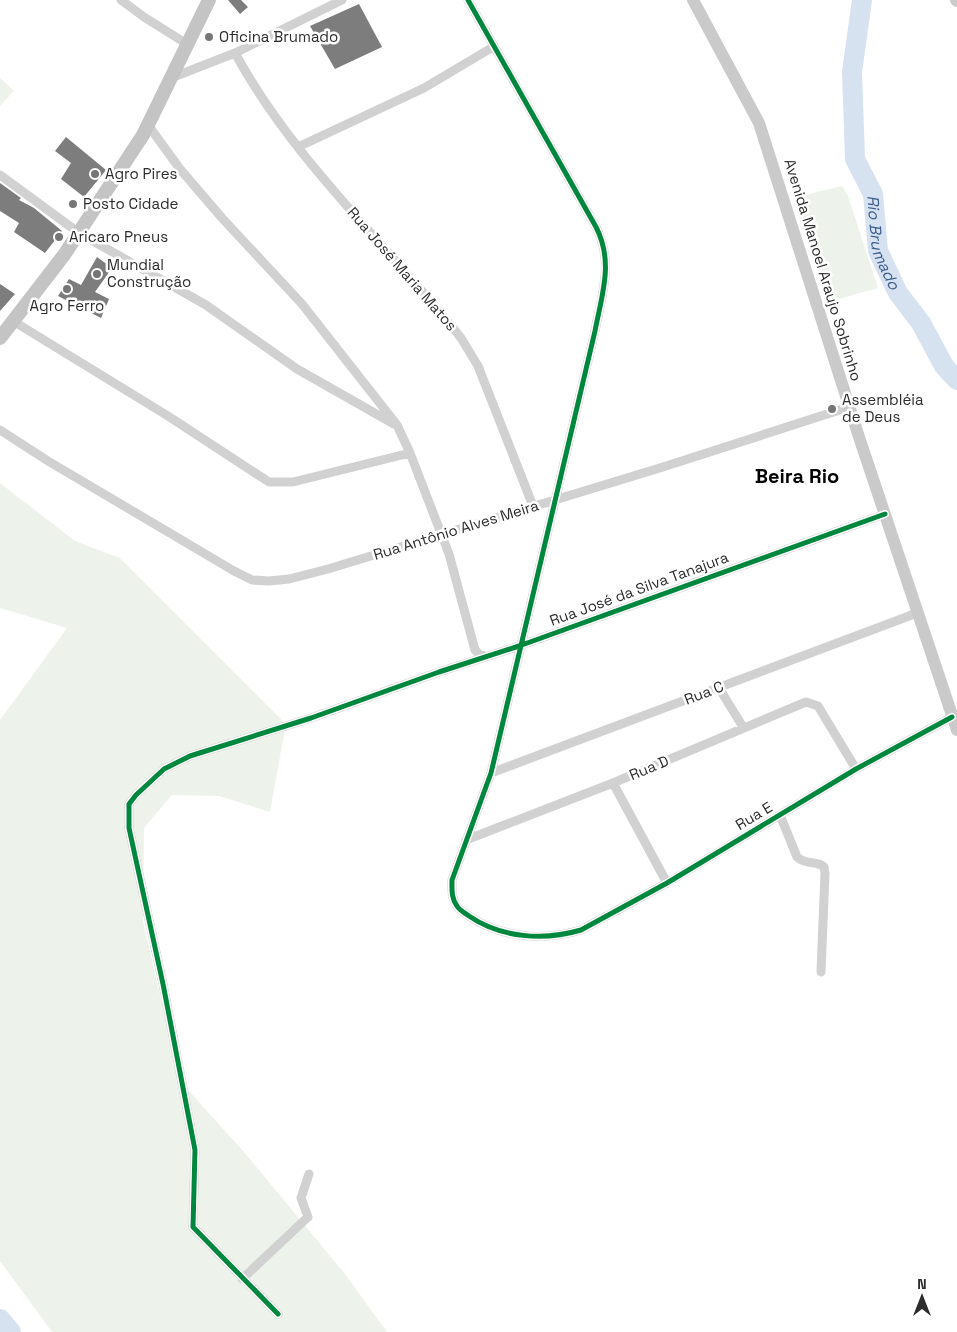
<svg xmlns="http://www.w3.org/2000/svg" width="957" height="1332" font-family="'Space Grotesk',sans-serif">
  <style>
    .green { fill: #edf3ea }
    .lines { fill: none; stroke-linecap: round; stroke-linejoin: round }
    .river { stroke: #d6e2f0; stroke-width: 20 }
    .building { fill: #7d7d7d }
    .street { stroke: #d1d1d1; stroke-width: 9 }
    .secondary { stroke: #cacaca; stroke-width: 12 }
    .primary { stroke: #c4c4c4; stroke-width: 14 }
    .cycleway-casing { stroke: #fff; stroke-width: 8 }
    .cycleway { stroke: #00873e; stroke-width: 5 }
    .poi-dot { fill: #767676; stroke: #fff; stroke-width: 2 }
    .labels { text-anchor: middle; stroke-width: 5; stroke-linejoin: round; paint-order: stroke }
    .poi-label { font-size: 15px; fill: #2c2c2c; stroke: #fff; text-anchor: start }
    .street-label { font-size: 15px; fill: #2c2c2c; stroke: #fff }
    .water-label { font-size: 16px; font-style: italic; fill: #3c5e8c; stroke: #fff }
    .district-label { font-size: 20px; font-weight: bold; fill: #000; stroke: #fff }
  </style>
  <rect width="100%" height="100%" fill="#fff"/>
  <path class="green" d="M0 78 14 91 0 106Z
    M842 186 848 196 878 288 828 302 793 198Z
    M0 483 75 541 120 558 286 724 270 812 219 796 172 795 144 828 143 921 180 1081 244 1152 345 1274 387 1332H52L0 1261V720L67 628 0 608Z"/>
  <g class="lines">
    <g class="river">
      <path id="s1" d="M862 0 852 72 855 159 873 194 878 251 898 293 921 323 944 366 957 380"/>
      <path d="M0 1319 11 1332"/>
    </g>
  </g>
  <path class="building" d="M228 0H241L248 7 240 14Z
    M359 4 382 47 335 69 310 26Z
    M66 137 106 170 84 197 61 179 71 163 55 151Z
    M0 183 21 198 19 200 34 208 62 231 45 253 14 232 19 223 0 211Z
    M97 257 112 268 95 292 109 299 101 318 58 296 69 279 81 285Z
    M0 284 15 294 0 311Z"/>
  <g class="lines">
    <path class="street" d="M121 0 144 17 187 44
      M468 0 596 227C614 262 602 294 595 331L491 773 452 880C452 889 451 898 457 906 459 910 465 913 469 916 501 938 544 941 581 930L667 883 856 769 952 717
      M235 53C293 160 386 243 461 338L478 366 533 506
      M171 78 235 53 342 0
      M148 125 180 169 222 218 302 304 397 425 410 453 449 554 475 650 480 655 485 656
      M298 147 424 88 493 47
      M0 175 79 233 206 305 297 369 394 424
      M13 321 168 416 269 482H293L410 453
      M0 430 48 461 234 571 252 580 269 581 289 579 328 569 663 467 849 407
      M719 688 743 727
      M491 773 917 613
      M613 783 667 883
      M780 815 797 857C807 866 816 860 824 867L825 873 821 972
      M466 840 613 783 806 702 818 706 856 769
      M242 1279 308 1217 301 1198 309 1174
      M278 1314 193 1227 195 1150 163 984 129 828V804L136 795 164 769 190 756 311 718 439 672 519 646 885 514"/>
    <path class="secondary" d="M693 0 759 123 859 437 957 730
      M956 0 957 1"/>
    <path class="primary" d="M0 338 64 255 143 135 209 0"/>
    <g class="cycleway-casing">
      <path id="cycleway" d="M468 0 596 227C614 262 602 294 595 331L491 773 452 880C452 889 451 898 457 906 459 910 465 913 469 916 501 938 544 941 581 930L667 883 856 769 952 717
        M278 1314 193 1227 195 1150 163 984 129 828V804L136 795 164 769 190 756 311 718 439 672 519 646 885 514"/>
    </g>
    <use href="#cycleway" class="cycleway"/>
  </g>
  <g class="poi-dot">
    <circle cx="209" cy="37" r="5"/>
    <circle cx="95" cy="174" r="5"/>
    <circle cx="73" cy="204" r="5"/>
    <circle cx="59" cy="237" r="5"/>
    <circle cx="97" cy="274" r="5"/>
    <circle cx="67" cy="289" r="5"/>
    <circle cx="832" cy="409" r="5"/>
  </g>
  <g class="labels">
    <g class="poi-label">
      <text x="219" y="42">Oficina Brumado</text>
      <text x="105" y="179">Agro Pires</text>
      <text x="83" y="209">Posto Cidade</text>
      <text x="69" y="242">Aricaro Pneus</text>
      <text x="107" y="270">Mundial<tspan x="107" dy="17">Construção</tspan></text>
      <text x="67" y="311" text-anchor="middle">Agro Ferro</text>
      <text x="842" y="405">Assembléia<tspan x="842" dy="17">de Deus</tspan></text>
    </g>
    <g class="street-label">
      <text transform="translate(402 269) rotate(49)" y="5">Rua José Maria Matos</text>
      <text transform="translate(823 270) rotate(73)" y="5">Avenida Manoel Araujo Sobrinho</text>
      <text transform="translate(456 530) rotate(-17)" y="5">Rua Antônio Alves Meira</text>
      <text transform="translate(639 589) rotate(-20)" y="5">Rua José da Silva Tanajura</text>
      <text transform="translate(704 693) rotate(-21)" y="5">Rua C</text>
      <text transform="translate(649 768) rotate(-23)" y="5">Rua D</text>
      <text transform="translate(754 816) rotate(-31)" y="5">Rua E</text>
    </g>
    <g class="water-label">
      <text dy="6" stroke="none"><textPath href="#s1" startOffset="249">Rio Brumado</textPath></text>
    </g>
    <g class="district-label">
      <text x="797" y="483">Beira Rio</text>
    </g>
  </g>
  <g transform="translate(922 1297)" stroke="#ffffff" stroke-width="4" paint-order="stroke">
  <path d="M0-4L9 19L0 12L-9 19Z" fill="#2c2c2c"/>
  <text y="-8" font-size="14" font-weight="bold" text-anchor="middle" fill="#2c2c2c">N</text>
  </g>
</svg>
